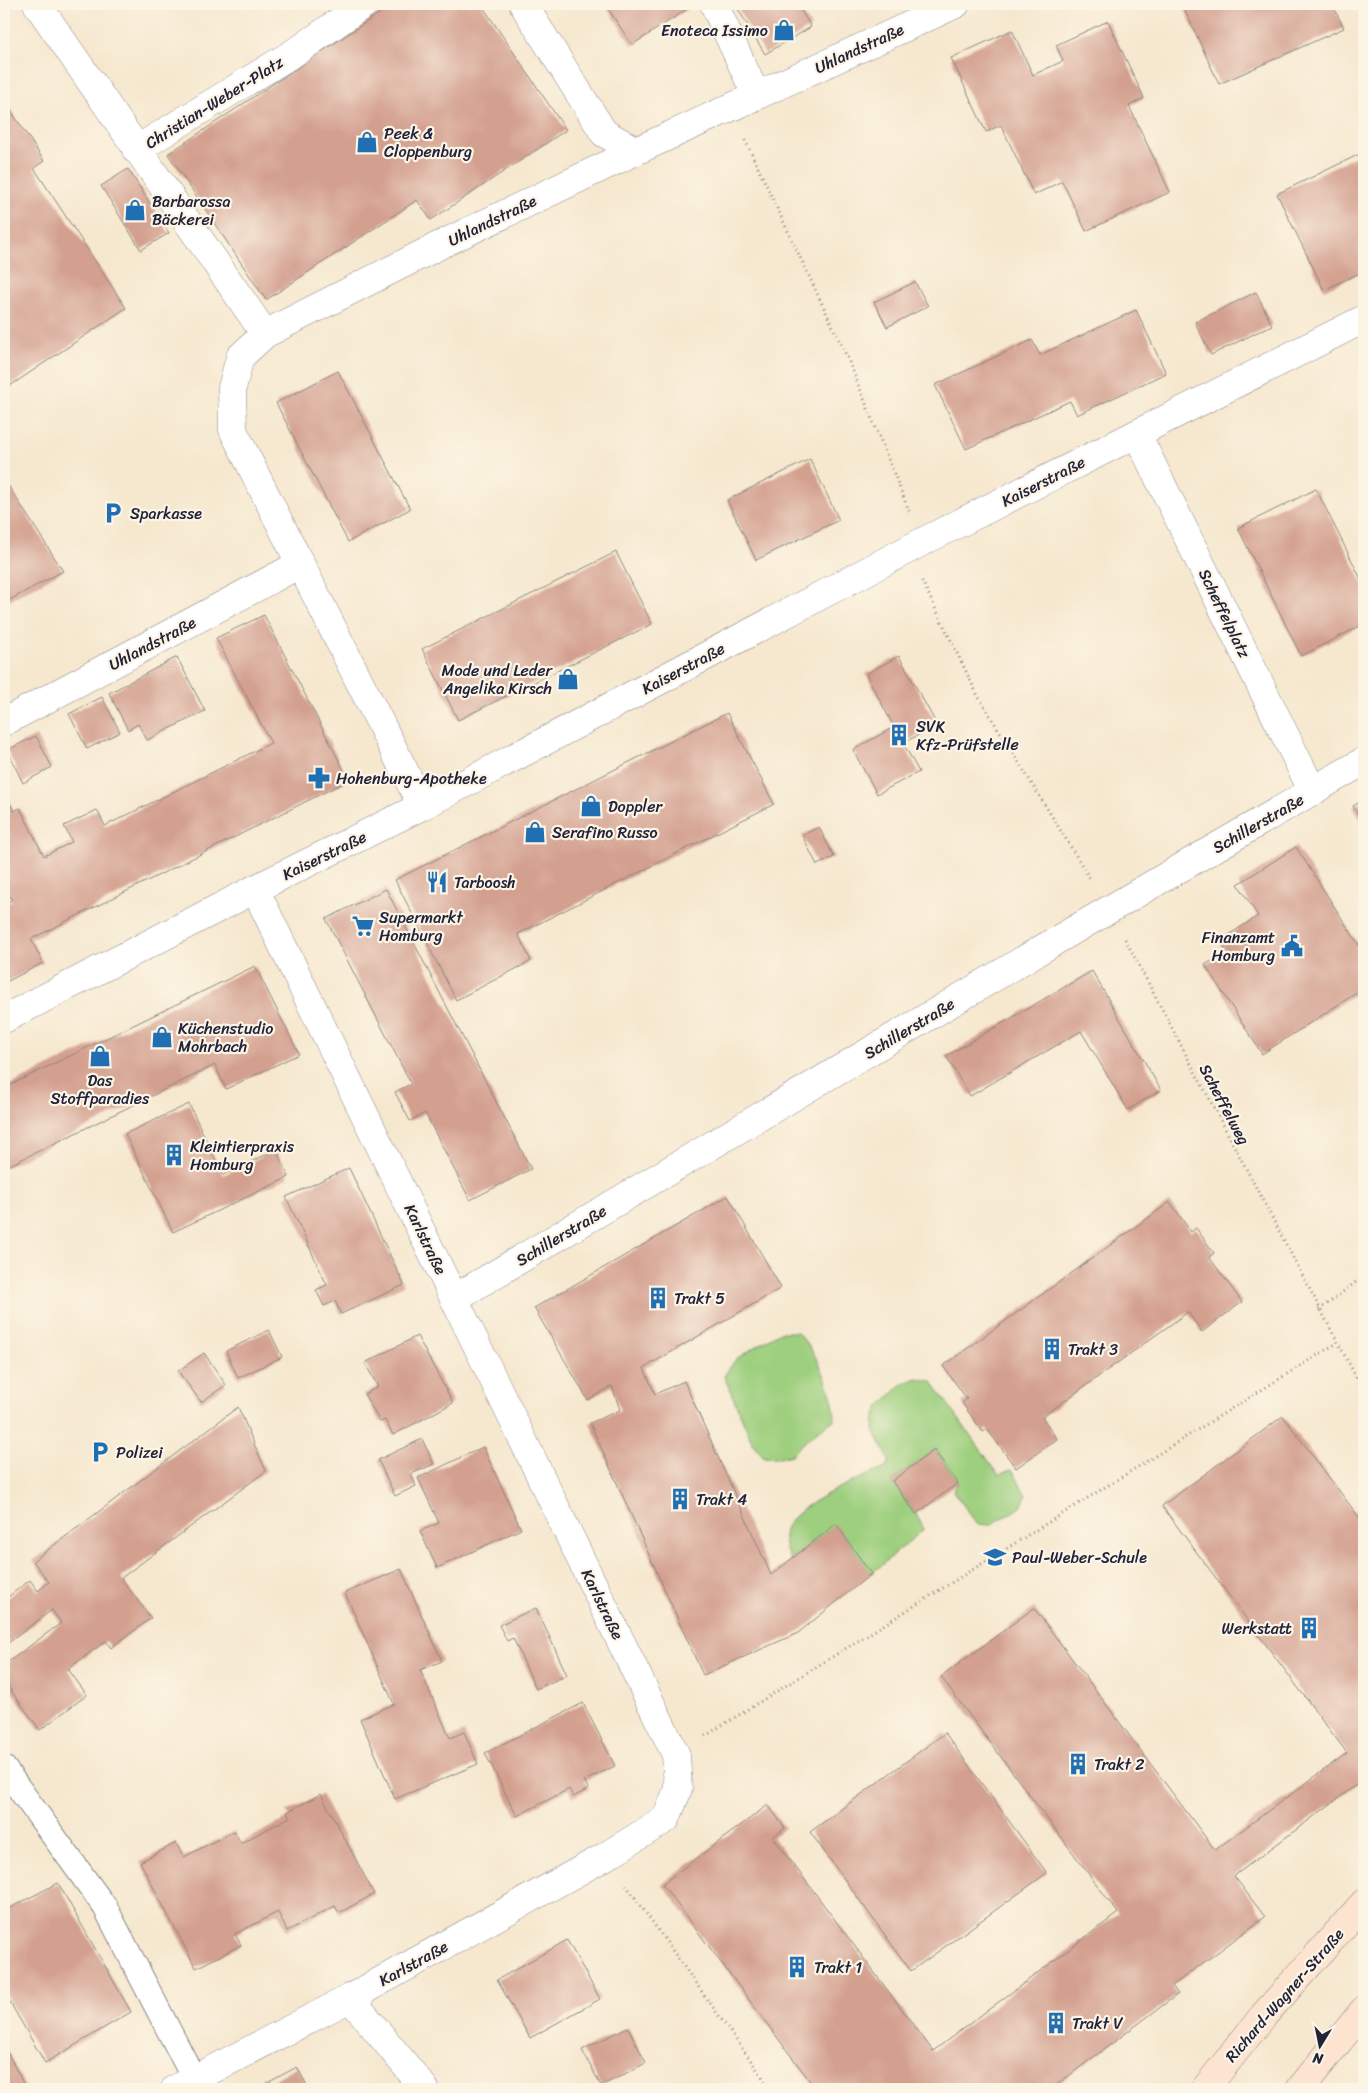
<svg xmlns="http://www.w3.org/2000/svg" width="1368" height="2093" font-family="Sriracha,sans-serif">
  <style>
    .green { fill: #9ecf7e; stroke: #60785c }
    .building { fill: #d39f8e }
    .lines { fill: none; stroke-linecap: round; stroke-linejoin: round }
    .lane-casing { stroke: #8c8585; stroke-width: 26 }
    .street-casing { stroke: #8c8585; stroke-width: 29 }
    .secondary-casing { stroke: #8c8585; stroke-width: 29 }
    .path { stroke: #8c8585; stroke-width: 3; stroke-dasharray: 1 4; stroke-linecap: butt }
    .lane { stroke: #fff; stroke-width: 24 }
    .street { stroke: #fff; stroke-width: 28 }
    .secondary { stroke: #fde4d1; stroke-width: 28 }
    .labels { text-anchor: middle; stroke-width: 4.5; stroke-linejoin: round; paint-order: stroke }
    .poi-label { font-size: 16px; fill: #22223b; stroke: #fcf5e5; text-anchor: start }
    .street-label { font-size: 16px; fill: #22223b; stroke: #fcf5e5 }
  </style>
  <rect width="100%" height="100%" fill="#fcf5e5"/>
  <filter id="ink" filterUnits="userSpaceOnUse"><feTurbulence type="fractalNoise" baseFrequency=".02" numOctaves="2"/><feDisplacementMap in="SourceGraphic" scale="10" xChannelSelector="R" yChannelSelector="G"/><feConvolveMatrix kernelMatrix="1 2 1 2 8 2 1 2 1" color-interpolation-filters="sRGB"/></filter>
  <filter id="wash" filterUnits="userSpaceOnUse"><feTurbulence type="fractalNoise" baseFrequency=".0096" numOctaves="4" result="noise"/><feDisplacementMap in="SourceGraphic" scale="20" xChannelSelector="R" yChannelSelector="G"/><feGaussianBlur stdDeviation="1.12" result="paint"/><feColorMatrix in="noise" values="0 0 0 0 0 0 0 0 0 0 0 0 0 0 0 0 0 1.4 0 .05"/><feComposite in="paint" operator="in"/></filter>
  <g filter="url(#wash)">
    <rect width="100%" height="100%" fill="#f6e8cf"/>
    <path class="green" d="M780 1332H797C817 1352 834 1391 835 1419L811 1436 791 1455 779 1458 764 1457 753 1444 724 1376 736 1359Z
      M918 1378 932 1382 999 1475 1012 1469 1026 1495 1021 1507 990 1525 977 1524 953 1491 958 1482 934 1450 892 1481 916 1514 924 1529 871 1574 836 1525 790 1560C786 1551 782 1540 785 1530 792 1505 862 1477 886 1468L889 1460 874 1430 875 1417 880 1406 903 1383Z"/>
    <g id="blocks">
      <path class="building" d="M393 4H481L566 130 431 220 417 200 266 300 168 154Z
        M605 4H695L632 45Z
        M735 4H797L811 27 765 54Z
        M1182 4H1332L1344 28 1219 84Z
        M1357 4H1364V21Z
        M1108 21 1144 98 1129 106 1170 192 1086 231 1062 181 1034 195 1001 125 986 132 951 58 1012 30 1033 75 1063 61 1056 45Z
        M4 100 44 161 34 168 126 308 4 390Z
        M1364 152V271L1324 290 1277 194Z
        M128 169 169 233 141 250 101 186Z
        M915 282 928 306 887 327 874 302Z
        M1256 292 1272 325 1211 355 1195 322Z
        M1136 310 1166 373 1077 415 1070 401 966 449 935 385 1032 340 1040 355Z
        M338 371 410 509 348 542 276 403Z
        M810 459 839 520 756 560 727 500Z
        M4 479 63 571 4 603Z
        M1316 489 1364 585V624L1301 656 1238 528Z
        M616 552 652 624 458 720 422 649Z
        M264 615 349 780 31 939 43 963 4 983V904L12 900 4 884V792L14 811 20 808 44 856 72 842 64 826 97 810 105 826 271 743 216 638Z
        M899 656 937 725 903 743 919 772 877 794 853 750 894 727 866 674Z
        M177 657 205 711 147 740 138 724 128 730 109 693Z
        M102 697 120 732 87 749 69 714Z
        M727 713 774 804 518 934 531 961 456 1000 395 880Z
        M36 736 52 767 23 783 7 750Z
        M1364 800V825L1353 806Z
        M819 827 834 857 817 865 802 835Z
        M1296 847 1364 953V988L1262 1054 1205 965 1227 952 1219 941 1258 916 1238 884Z
        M386 889 531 1169 470 1200 425 1113 410 1121 395 1092 411 1084 326 919Z
        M255 966 299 1054 226 1089 215 1065 4 1168V1088Z
        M1092 971 1161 1090 1128 1110 1081 1031 970 1096 946 1056Z
        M189 1104 223 1175 276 1150 289 1177 173 1232 125 1134Z
        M349 1168 404 1285 341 1314 335 1301 324 1306 316 1290 327 1285 286 1197Z
        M728 1196 781 1288 644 1368 655 1394 684 1381 771 1575 836 1524 871 1574 798 1633 703 1675 590 1423 620 1410 612 1386 588 1400 534 1308Z
        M1170 1202 1191 1232 1196 1228 1214 1253 1209 1257 1242 1302 1202 1332 1188 1312 1042 1417 1057 1439 1016 1468 987 1429 983 1432 962 1403 967 1399 943 1366Z
        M269 1330 282 1357 238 1378 226 1351Z
        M417 1336 453 1403 393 1435 385 1420 380 1422 364 1394 378 1387 365 1363Z
        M204 1353 226 1385 201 1402 178 1371Z
        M238 1407 266 1471 121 1578 151 1618 111 1648 106 1641 68 1669 87 1695 40 1730 4 1681V1665L61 1623 52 1610 4 1646V1600L30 1580 38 1591 49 1582 33 1561Z
        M1283 1416 1364 1524V1779L1234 1876 1265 1917 1172 1986 1178 1994 1051 2089H816L662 1884 768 1805 785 1828 773 1837 933 2051 1118 1913 941 1677 1034 1608 1215 1850 1347 1753 1162 1506Z
        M422 1439 434 1464 411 1474 416 1486 395 1496 378 1460Z
        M483 1447 521 1529 437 1568 420 1531 439 1523 418 1478Z
        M934 1450 958 1483 916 1514 892 1481Z
        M401 1569 442 1661 420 1670 450 1738 464 1732 478 1764 395 1799 360 1719 394 1704 345 1593Z
        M536 1608 567 1675 536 1689 513 1638 507 1641 499 1625Z
        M583 1703 615 1766 584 1781 589 1789 573 1797 569 1789 517 1816 485 1753Z
        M945 1733 1047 1873 911 1971 810 1832Z
        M321 1794 374 1894 339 1913 335 1906 287 1931 278 1912 235 1934 241 1945 196 1968 140 1862 176 1843 184 1857 234 1831 241 1843 290 1817 287 1812Z
        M58 1883 131 2012 45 2063 4 1992V1911Z
        M567 1940 600 1999 530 2038 497 1980Z
        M628 2027 646 2063 601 2086 582 2050Z
        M6 2049 26 2089H4V2050Z
        M297 2067 309 2089H256Z"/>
    </g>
  </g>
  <g filter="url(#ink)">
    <use href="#blocks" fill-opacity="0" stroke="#8c8585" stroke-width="1"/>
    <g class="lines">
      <g class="lane-casing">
        <path id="lane" d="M4 1768 105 1907 194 2079"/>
      </g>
      <g class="street-casing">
        <path id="street" d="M37 4 265 334
          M523 4 604 133 636 151
          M714 4 756 95
          M136 150 303 47 364 4
          M1137 434 1313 792
          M4 722 300 564
          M422 806 233 430 232 388 240 357 265 334 440 245 636 151 956 4
          M4 1019 255 889 422 806 922 542 1364 319
          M455 1298 1062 937 1364 761
          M350 1998 425 2089
          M175 2089 350 1998 606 1856 666 1819 678 1789 676 1755 255 889"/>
      </g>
      <g class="secondary-casing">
        <path id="secondary" d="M1205 2089 1264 2015 1364 1903
          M1300 2089 1364 2010"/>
      </g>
      <path class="path" d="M745 140 848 359 909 511
        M922 581 978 696 1091 880
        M1125 939 1364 1392
        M1319 1310 1364 1276
        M705 1736 1337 1343
        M626 1885 771 2089"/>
      <use href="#lane" class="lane"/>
      <use href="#street" class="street"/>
      <use href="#secondary" class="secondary"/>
    </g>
  </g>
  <defs>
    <g id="shop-bare" transform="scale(1.725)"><path d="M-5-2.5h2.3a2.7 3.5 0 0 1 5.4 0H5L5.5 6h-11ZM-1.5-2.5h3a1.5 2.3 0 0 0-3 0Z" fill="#1f6fb2" stroke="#fcf5e5" stroke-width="2.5" paint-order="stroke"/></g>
    <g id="parking-bare" transform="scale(1.725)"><path d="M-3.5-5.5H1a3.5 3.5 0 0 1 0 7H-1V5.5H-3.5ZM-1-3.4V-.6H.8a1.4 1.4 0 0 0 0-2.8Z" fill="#1f6fb2" stroke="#fcf5e5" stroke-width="2.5" paint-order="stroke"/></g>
    <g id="building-bare" transform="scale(1.725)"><path d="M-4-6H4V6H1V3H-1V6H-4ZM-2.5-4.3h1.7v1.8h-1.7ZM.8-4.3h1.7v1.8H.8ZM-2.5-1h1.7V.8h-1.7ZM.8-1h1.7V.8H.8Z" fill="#1f6fb2" stroke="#fcf5e5" stroke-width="2.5" paint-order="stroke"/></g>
    <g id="pharmacy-bare" transform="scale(1.725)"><path d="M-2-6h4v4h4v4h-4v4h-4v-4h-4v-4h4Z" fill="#1f6fb2" stroke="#fcf5e5" stroke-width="2.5" paint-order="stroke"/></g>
    <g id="restaurant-bare" transform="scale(1.725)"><path d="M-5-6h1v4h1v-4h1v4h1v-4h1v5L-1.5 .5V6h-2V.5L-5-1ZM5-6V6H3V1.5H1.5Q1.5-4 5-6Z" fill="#1f6fb2" stroke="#fcf5e5" stroke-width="2.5" paint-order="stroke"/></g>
    <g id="supermarket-bare" transform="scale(1.725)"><path d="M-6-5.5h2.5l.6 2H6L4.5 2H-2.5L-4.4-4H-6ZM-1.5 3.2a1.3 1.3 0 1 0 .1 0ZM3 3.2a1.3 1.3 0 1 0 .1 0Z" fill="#1f6fb2" stroke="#fcf5e5" stroke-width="2.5" paint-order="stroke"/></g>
    <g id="civic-bare" transform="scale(1.725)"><path d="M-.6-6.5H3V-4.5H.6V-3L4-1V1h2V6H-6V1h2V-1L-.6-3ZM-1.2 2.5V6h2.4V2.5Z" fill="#1f6fb2" stroke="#fcf5e5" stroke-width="2.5" paint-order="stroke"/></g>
    <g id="school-bare" transform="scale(1.725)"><path d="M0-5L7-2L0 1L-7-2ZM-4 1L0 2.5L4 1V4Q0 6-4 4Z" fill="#1f6fb2" stroke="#fcf5e5" stroke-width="2.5" paint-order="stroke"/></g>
  </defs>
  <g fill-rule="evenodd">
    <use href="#shop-bare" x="784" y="30"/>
    <use href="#shop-bare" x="367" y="142"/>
    <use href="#shop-bare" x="135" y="210"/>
    <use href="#parking-bare" x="113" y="513"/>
    <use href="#shop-bare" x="568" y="679"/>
    <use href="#building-bare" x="899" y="735"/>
    <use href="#pharmacy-bare" x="319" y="778"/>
    <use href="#shop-bare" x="591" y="806"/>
    <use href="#shop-bare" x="535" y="832"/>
    <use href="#restaurant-bare" x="437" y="882"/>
    <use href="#supermarket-bare" x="363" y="926"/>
    <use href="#civic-bare" x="1292" y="946"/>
    <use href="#shop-bare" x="162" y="1037"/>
    <use href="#shop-bare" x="100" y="1056"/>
    <use href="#building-bare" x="174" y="1155"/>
    <use href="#building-bare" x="658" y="1298"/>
    <use href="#building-bare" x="1052" y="1349"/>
    <use href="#parking-bare" x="100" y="1452"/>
    <use href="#building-bare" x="680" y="1499"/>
    <use href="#school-bare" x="995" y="1557"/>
    <use href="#building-bare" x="1309" y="1628"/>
    <use href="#building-bare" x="1078" y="1764"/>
    <use href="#building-bare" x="797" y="1967"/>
    <use href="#building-bare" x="1056" y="2023"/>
  </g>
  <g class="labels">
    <g class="poi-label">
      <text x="768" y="36" text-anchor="end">Enoteca Issimo</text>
      <text x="384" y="139">Peek &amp;<tspan x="384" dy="18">Cloppenburg</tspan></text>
      <text x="152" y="207">Barbarossa<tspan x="152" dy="18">Bäckerei</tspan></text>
      <text x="130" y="519">Sparkasse</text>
      <text x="552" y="676" text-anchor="end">Mode und Leder<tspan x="552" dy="18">Angelika Kirsch</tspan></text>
      <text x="916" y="732">SVK<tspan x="916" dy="18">Kfz-Prüfstelle</tspan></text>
      <text x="336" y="784">Hohenburg-Apotheke</text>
      <text x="608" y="812">Doppler</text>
      <text x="552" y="838">Serafino Russo</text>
      <text x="454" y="888">Tarboosh</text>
      <text x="379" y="923">Supermarkt<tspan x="379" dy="18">Homburg</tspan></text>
      <text x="1275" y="943" text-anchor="end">Finanzamt<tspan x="1275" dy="18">Homburg</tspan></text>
      <text x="178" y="1034">Küchenstudio<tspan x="178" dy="18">Mohrbach</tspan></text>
      <text x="100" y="1086" text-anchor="middle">Das<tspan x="100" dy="18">Stoffparadies</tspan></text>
      <text x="190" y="1152">Kleintierpraxis<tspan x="190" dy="18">Homburg</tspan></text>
      <text x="674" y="1304">Trakt 5</text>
      <text x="1068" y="1355">Trakt 3</text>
      <text x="116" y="1458">Polizei</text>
      <text x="696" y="1505">Trakt 4</text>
      <text x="1012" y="1563">Paul-Weber-Schule</text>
      <text x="1292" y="1634" text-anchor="end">Werkstatt</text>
      <text x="1094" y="1770">Trakt 2</text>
      <text x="814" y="1973">Trakt 1</text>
      <text x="1072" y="2029">Trakt V</text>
    </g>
    <g class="street-label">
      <text transform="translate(859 48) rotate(-25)" y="6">Uhlandstraße</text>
      <text transform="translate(214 102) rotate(-32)" y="6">Christian-Weber-Platz</text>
      <text transform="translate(492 220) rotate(-26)" y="6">Uhlandstraße</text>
      <text transform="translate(1043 481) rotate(-27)" y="6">Kaiserstraße</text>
      <text transform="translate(1225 613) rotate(64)" y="6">Scheffelplatz</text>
      <text transform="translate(152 643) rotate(-28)" y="6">Uhlandstraße</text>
      <text transform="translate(683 668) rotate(-28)" y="6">Kaiserstraße</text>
      <text transform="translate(1258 823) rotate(-30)" y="6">Schillerstraße</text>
      <text transform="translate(324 855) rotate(-26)" y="6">Kaiserstraße</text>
      <text transform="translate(909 1028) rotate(-31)" y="6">Schillerstraße</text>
      <text transform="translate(1225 1104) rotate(62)" y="6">Scheffelweg</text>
      <text transform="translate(561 1235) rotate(-31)" y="6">Schillerstraße</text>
      <text transform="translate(426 1239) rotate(64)" y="6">Karlstraße</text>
      <text transform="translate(603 1604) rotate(64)" y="6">Karlstraße</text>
      <text transform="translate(413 1963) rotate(-29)" y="6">Karlstraße</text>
      <text transform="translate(1284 1995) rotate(-49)" y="6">Richard-Wagner-Straße</text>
    </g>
  </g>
  <rect width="1368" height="2093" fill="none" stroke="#fcf5e5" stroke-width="20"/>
  <g transform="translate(1320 2046) rotate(190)" stroke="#fcf5e5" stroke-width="4" paint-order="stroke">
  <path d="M0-4L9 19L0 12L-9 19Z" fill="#22223b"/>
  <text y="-8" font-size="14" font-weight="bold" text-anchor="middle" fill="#22223b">N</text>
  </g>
</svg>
